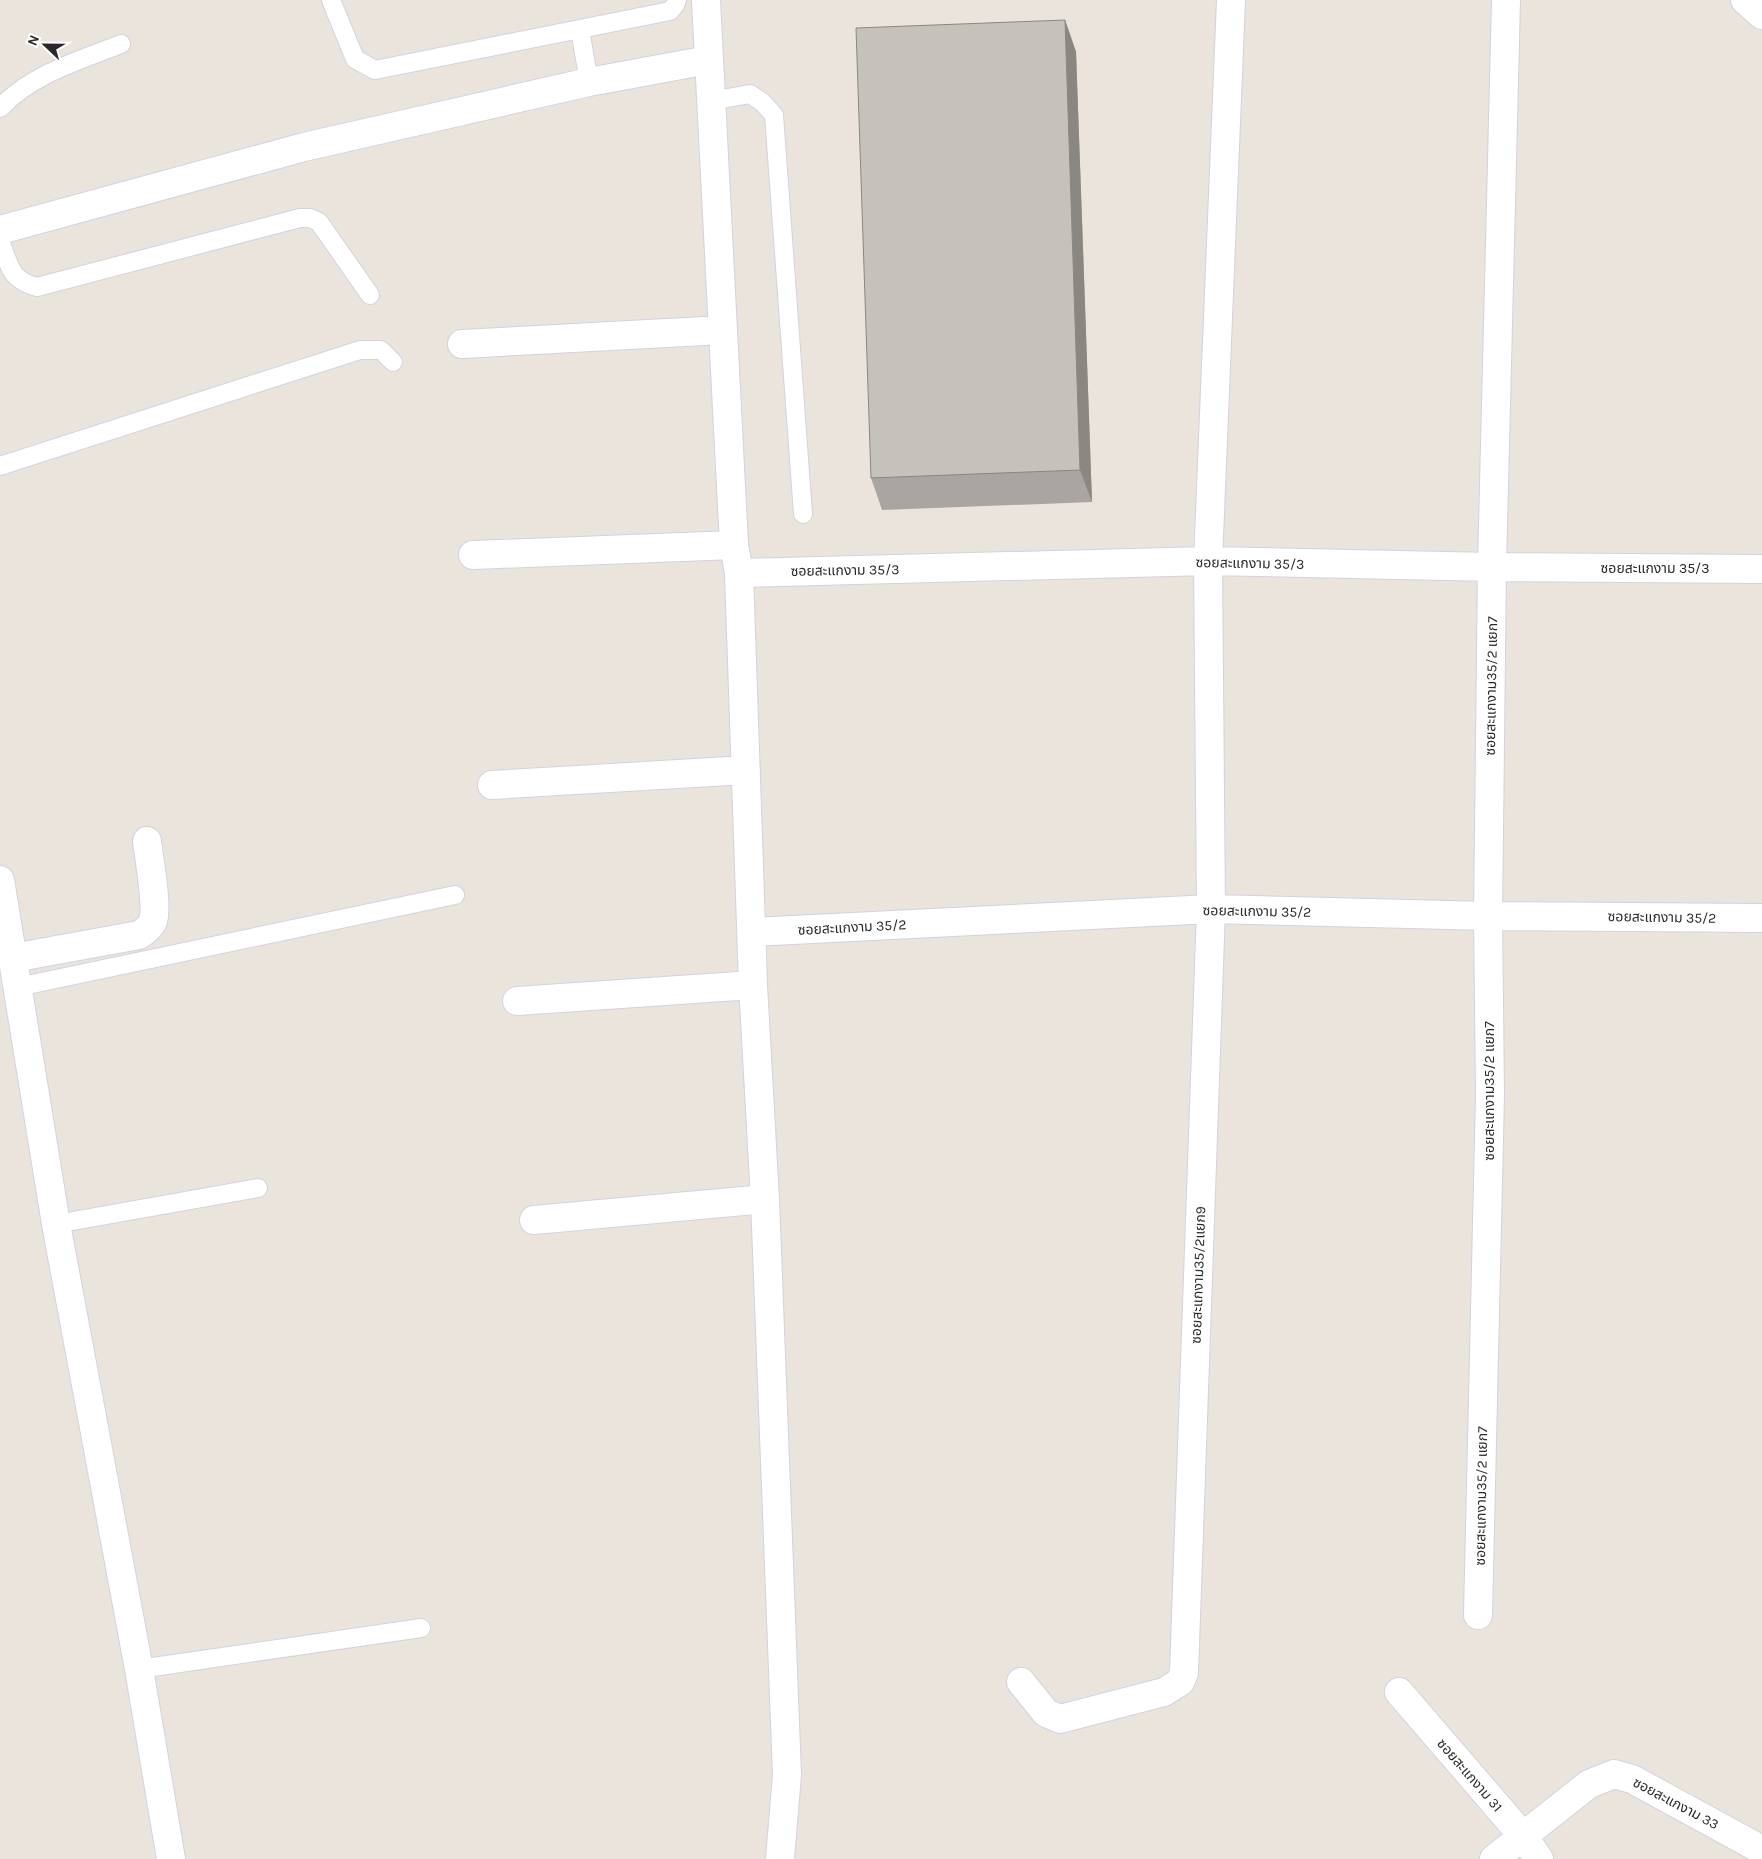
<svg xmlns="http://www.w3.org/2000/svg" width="1762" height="1859" font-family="Karla,'Noto Sans Thai',sans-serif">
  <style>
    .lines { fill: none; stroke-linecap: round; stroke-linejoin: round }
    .service-casing { stroke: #d1d3e0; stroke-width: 20 }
    .minor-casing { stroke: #d1d3e0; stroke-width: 30 }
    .service { stroke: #fff; stroke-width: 18 }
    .minor { stroke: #fff; stroke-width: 28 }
    .wall { fill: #a9a6a1 }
    .shaded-wall { fill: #8a8783 }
    .building { fill: #c5c1bb; stroke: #8a8783 }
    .labels { text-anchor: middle; stroke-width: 5; stroke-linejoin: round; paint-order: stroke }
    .street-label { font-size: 14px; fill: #292929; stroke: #fff }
  </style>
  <rect width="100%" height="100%" fill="#eae4dc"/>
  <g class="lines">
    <g class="service-casing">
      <path id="service" d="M331 0 355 59 375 70 670 11 675 5 677 0
        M580 30 589 82
        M711 101 750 94 762 102 774 115 803 514
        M0 108C32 74 78 61 121 44
        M0 241C10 265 9 280 37 287L300 218H310L319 222 370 295
        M0 466 360 350H381L393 362
        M18 987 455 895
        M56 1224 258 1188
        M139 1669 421 1628"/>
    </g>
    <g class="minor-casing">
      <path id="minor" d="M706 0 734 545 739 573 753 985 765 1199 787 1775 780 1859
        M1745 0 1762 15
        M0 230 304 147 589 82 708 60
        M462 344 723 330
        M473 555 734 545
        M739 573 1208 561 1492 567 1762 569
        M492 785 746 770
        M0 880 56 1224 139 1669 171 1859
        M752 932 1211 909 1488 916 1762 918
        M13 958 139 935C144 932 150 928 153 921 158 907 149 859 147 841
        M517 1001 753 985
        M534 1220 765 1199
        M1478 1615 1490 1095 1488 916 1492 567 1506 0
        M1021 1682 1046 1713 1060 1719 1164 1692 1180 1682 1184 1673 1211 909 1208 561 1231 0
        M1399 1692 1523 1836 1539 1859
        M1494 1859 1589 1784 1614 1774 1632 1779 1762 1850"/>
    </g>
    <use href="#service" class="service"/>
    <use href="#minor" class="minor"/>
  </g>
  <path class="wall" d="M1065 20 1076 52 1092 502 882 510 871 478Z"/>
  <path class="shaded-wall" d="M1065 20 1076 52 1092 502 1080 470Z"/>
  <path class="building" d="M1065 20 1080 470 871 478 856 28Z"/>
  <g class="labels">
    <g class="street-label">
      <text transform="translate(1250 563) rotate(1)" y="5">ซอยสะแกงาม 35/3</text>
      <text x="1655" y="573">ซอยสะแกงาม 35/3</text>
      <text transform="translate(845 570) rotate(-1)" y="5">ซอยสะแกงาม 35/3</text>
      <text transform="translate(1491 686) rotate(-89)" y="5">ซอยสะแกงาม35/2 แยก7</text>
      <text transform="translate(1257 911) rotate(1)" y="5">ซอยสะแกงาม 35/2</text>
      <text transform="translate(1662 917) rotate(1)" y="5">ซอยสะแกงาม 35/2</text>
      <text transform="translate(852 927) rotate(-3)" y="5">ซอยสะแกงาม 35/2</text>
      <text transform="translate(1489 1091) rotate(-90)" y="5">ซอยสะแกงาม35/2 แยก7</text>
      <text transform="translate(1198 1275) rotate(-88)" y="5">ซอยสะแกงาม35/2แยก9</text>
      <text transform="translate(1481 1496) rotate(-89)" y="5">ซอยสะแกงาม35/2 แยก7</text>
      <text transform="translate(1470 1775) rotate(49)" y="5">ซอยสะแกงาม 31</text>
      <text transform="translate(1676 1803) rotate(28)" y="5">ซอยสะแกงาม 33</text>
    </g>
  </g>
  <g transform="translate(45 45) rotate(292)" stroke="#ffffff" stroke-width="4" paint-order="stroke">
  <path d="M0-4L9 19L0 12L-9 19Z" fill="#292929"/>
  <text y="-8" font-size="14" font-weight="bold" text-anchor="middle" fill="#292929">N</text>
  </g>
</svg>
